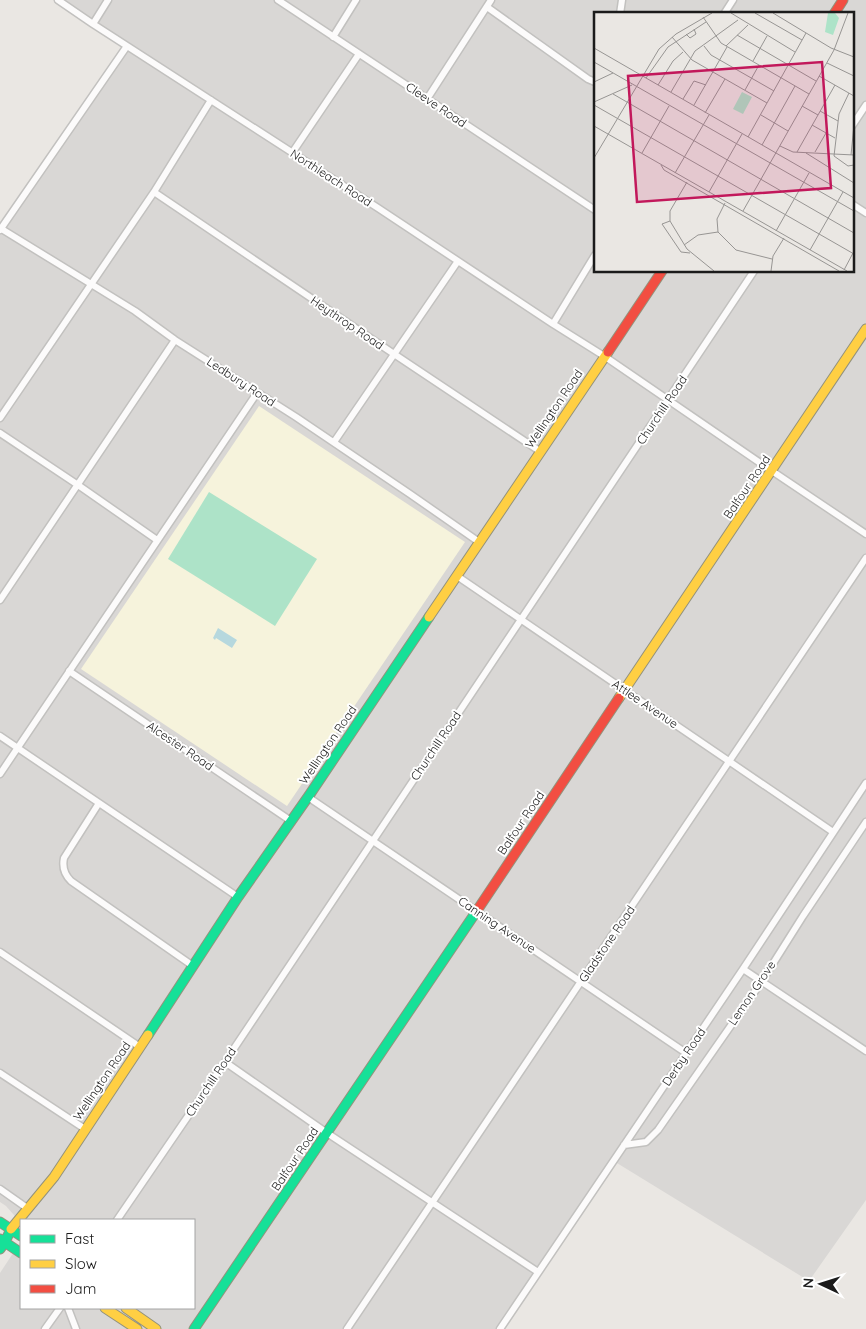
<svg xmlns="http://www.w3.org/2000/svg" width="866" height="1329" font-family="Quicksand,sans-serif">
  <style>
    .residential { fill: #d9d7d5; fill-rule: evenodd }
    .education { fill: #f6f3dc }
    .pitch { fill: #ade3c8 }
    .water { fill: #b6d8de }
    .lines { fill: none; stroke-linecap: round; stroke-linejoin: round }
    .street-casing { stroke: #c2c1bf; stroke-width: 9 }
    .fast-casing { stroke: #93927c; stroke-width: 11 }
    .slow-casing { stroke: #93927c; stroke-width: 11 }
    .jam-casing { stroke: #93927c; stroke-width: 11 }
    .street { stroke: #fcfbfb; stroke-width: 6 }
    .fast { stroke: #16e098; stroke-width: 9 }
    .slow { stroke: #ffcf43; stroke-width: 9 }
    .jam { stroke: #f24e42; stroke-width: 9 }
    .labels { text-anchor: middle; stroke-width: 4; stroke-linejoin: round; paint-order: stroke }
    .street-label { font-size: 12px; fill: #1b1b1b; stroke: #fff }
    .inset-road { fill: none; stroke: #979593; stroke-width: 1 }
    .view { fill: #c2185b; fill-opacity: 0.15; stroke: #c2185b; stroke-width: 2.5 }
    .inset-edge { fill: none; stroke: #1b1b1b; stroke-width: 2.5 }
  </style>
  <rect width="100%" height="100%" fill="#eae7e3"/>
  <path class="residential" d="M62 0H866V1200L809 1281 612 1160 499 1329H0V1273L21 1241V1308H194V1220H21V1223L6 1206 0 1202V225L126 42ZM595 14H852V271H595Z"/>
  <path class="education" d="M259 406 465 542 287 806 81 669Z"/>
  <path class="pitch" d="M209 492 317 559 275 626 168 559Z"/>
  <path class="water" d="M218 628 237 640 232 648 216 638 215 640 213 638Z"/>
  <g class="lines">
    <g class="street-casing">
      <path id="street" d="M58 0 93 24 378 208 553 324 604 356 772 471 866 534
        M278 0 595 210
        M487 7 588 79 595 82
        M620 14 622 0
        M724 14 733 0
        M93 24 108 0
        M333 37 356 0
        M427 99 491 0
        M852 126 866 105
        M292 153 359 54
        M154 192 394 354 541 452
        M852 204 866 213
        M0 228 135 311 175 340 296 417 410 494 479 542
        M0 230 127 46
        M553 324 595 255
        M0 418 154 192 211 100
        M0 433 78 485 157 540
        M334 442 458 261
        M457 576 833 832
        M0 600 175 340
        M69 671 291 821
        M0 736 238 897
        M0 774 257 393
        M308 797 686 1053
        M99 803 64 858C62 867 65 875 71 881L193 966
        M0 952 140 1047
        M743 969 866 1051
        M225 1062 327 1133 538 1272
        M0 1073 85 1129
        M624 1145 646 1142 658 1130 762 981 803 916 866 822
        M0 1189 27 1208
        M117 1220 225 1062 754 271
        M68 1308 76 1329
        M45 1329 60 1308
        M347 1329 866 558
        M500 1329 743 969 866 783"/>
    </g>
    <g class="fast-casing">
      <path id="fast" d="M148 1035 238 897 308 797 429 617
        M0 1222 21 1236
        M0 1239 21 1253
        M0 1249 5 1242 11 1229
        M194 1329 476 912"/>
    </g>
    <g class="slow-casing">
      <path id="slow" d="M429 617 608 352
        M619 698 866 329
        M11 1229 54 1177 148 1035
        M105 1308 137 1329
        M126 1308 156 1329"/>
    </g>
    <g class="jam-casing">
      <path id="jam" d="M834 14 843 0
        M608 352 662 271
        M476 912 619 698"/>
    </g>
    <use href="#street" class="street"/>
    <use href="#fast" class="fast"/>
    <use href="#slow" class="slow"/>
    <use href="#jam" class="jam"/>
  </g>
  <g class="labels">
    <g class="street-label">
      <text transform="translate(436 105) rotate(34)" y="4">Cleeve Road</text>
      <text transform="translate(331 178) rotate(33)" y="4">Northleach Road</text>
      <text transform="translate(347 323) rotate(34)" y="4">Heythrop Road</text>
      <text transform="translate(241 382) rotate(33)" y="4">Ledbury Road</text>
      <text transform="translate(554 409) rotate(-56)" y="4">Wellington Road</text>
      <text transform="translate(662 410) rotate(-56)" y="4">Churchill Road</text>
      <text transform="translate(747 487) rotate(-56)" y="4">Balfour Road</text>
      <text transform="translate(645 704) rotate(34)" y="4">Attlee Avenue</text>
      <text transform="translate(328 745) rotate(-56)" y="4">Wellington Road</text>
      <text transform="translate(180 746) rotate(34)" y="4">Alcester Road</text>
      <text transform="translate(436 746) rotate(-56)" y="4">Churchill Road</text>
      <text transform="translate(521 823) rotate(-56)" y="4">Balfour Road</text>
      <text transform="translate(497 925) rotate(34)" y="4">Canning Avenue</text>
      <text transform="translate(607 944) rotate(-56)" y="4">Gladstone Road</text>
      <text transform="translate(752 993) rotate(-56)" y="4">Lemon Grove</text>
      <text transform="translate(684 1057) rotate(-56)" y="4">Derby Road</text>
      <text transform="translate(102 1081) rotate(-56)" y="4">Wellington Road</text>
      <text transform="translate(211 1082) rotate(-56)" y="4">Churchill Road</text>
      <text transform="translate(295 1159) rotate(-56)" y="4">Balfour Road</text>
    </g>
  </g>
  <g transform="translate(594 12)">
    <rect width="260" height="260" fill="#eae7e3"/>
    <path d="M234 1H241L245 6 239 23 231 20ZM148 80 158 85 149 102 139 97Z" fill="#ade3c8"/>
    <path class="inset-road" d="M137 1 201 40M161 1 208 28M179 1 237 36 260 45M109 5 127 31 215 82M92 22 96 26 102 22 100 17M143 23 222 69M78 25 98 48 173 91M110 34 117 43 180 79M132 34 154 13M0 36 260 186M159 49 173 24M0 50 260 199M233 51 260 64M225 64 260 84M52 66 74 35 112 10M0 70 19 61M64 73 79 49 89 40M151 78 165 53M77 80 101 39 144 8M255 81 245 102 240 144 254 154 260 153M19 82 260 221M89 87 100 69 112 73M0 90 38 73M0 93 260 242M100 93 133 35M208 94 224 103M226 99 244 109M111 101 131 67M167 103 194 119M218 113 241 126M0 114 253 259M154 125 212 21M168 133 201 74M186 134 199 140 260 143M203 140 241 73M221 140 232 121M48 141 75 94M212 141 260 171M257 143 260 113M0 146 65 37 82 22 118 1M67 153 70 158 245 259M81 161 115 103M93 170 76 199V209L93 237 120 259M115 180 148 122M131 191 123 207 124 220 142 238 178 247M149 199 240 38 254 1M76 209 68 212 87 240 96 241M182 219 215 161M90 233 104 223 124 220M216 238 249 180M250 258 259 241M177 259 179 244 190 226"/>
    <path class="view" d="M228 50 237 176 43 190 34 64Z"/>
    <rect width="260" height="260" class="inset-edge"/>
  </g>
  <rect x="20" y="1219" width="175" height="90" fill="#ffffff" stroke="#a4a4a4"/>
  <rect x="30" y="1235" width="25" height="8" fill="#16e098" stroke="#a4a4a4"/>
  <text x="65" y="1244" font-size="15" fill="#1b1b1b">Fast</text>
  <rect x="30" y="1260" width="25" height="8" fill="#ffcf43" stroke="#a4a4a4"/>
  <text x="65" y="1269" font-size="15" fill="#1b1b1b">Slow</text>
  <rect x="30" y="1285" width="25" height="8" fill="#f24e42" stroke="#a4a4a4"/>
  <text x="65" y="1294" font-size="15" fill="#1b1b1b">Jam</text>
  <g transform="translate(821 1284) rotate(274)" stroke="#ffffff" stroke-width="4" paint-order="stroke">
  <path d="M0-4L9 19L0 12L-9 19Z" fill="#1b1b1b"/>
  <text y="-8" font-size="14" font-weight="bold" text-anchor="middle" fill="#1b1b1b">N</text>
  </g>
</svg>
